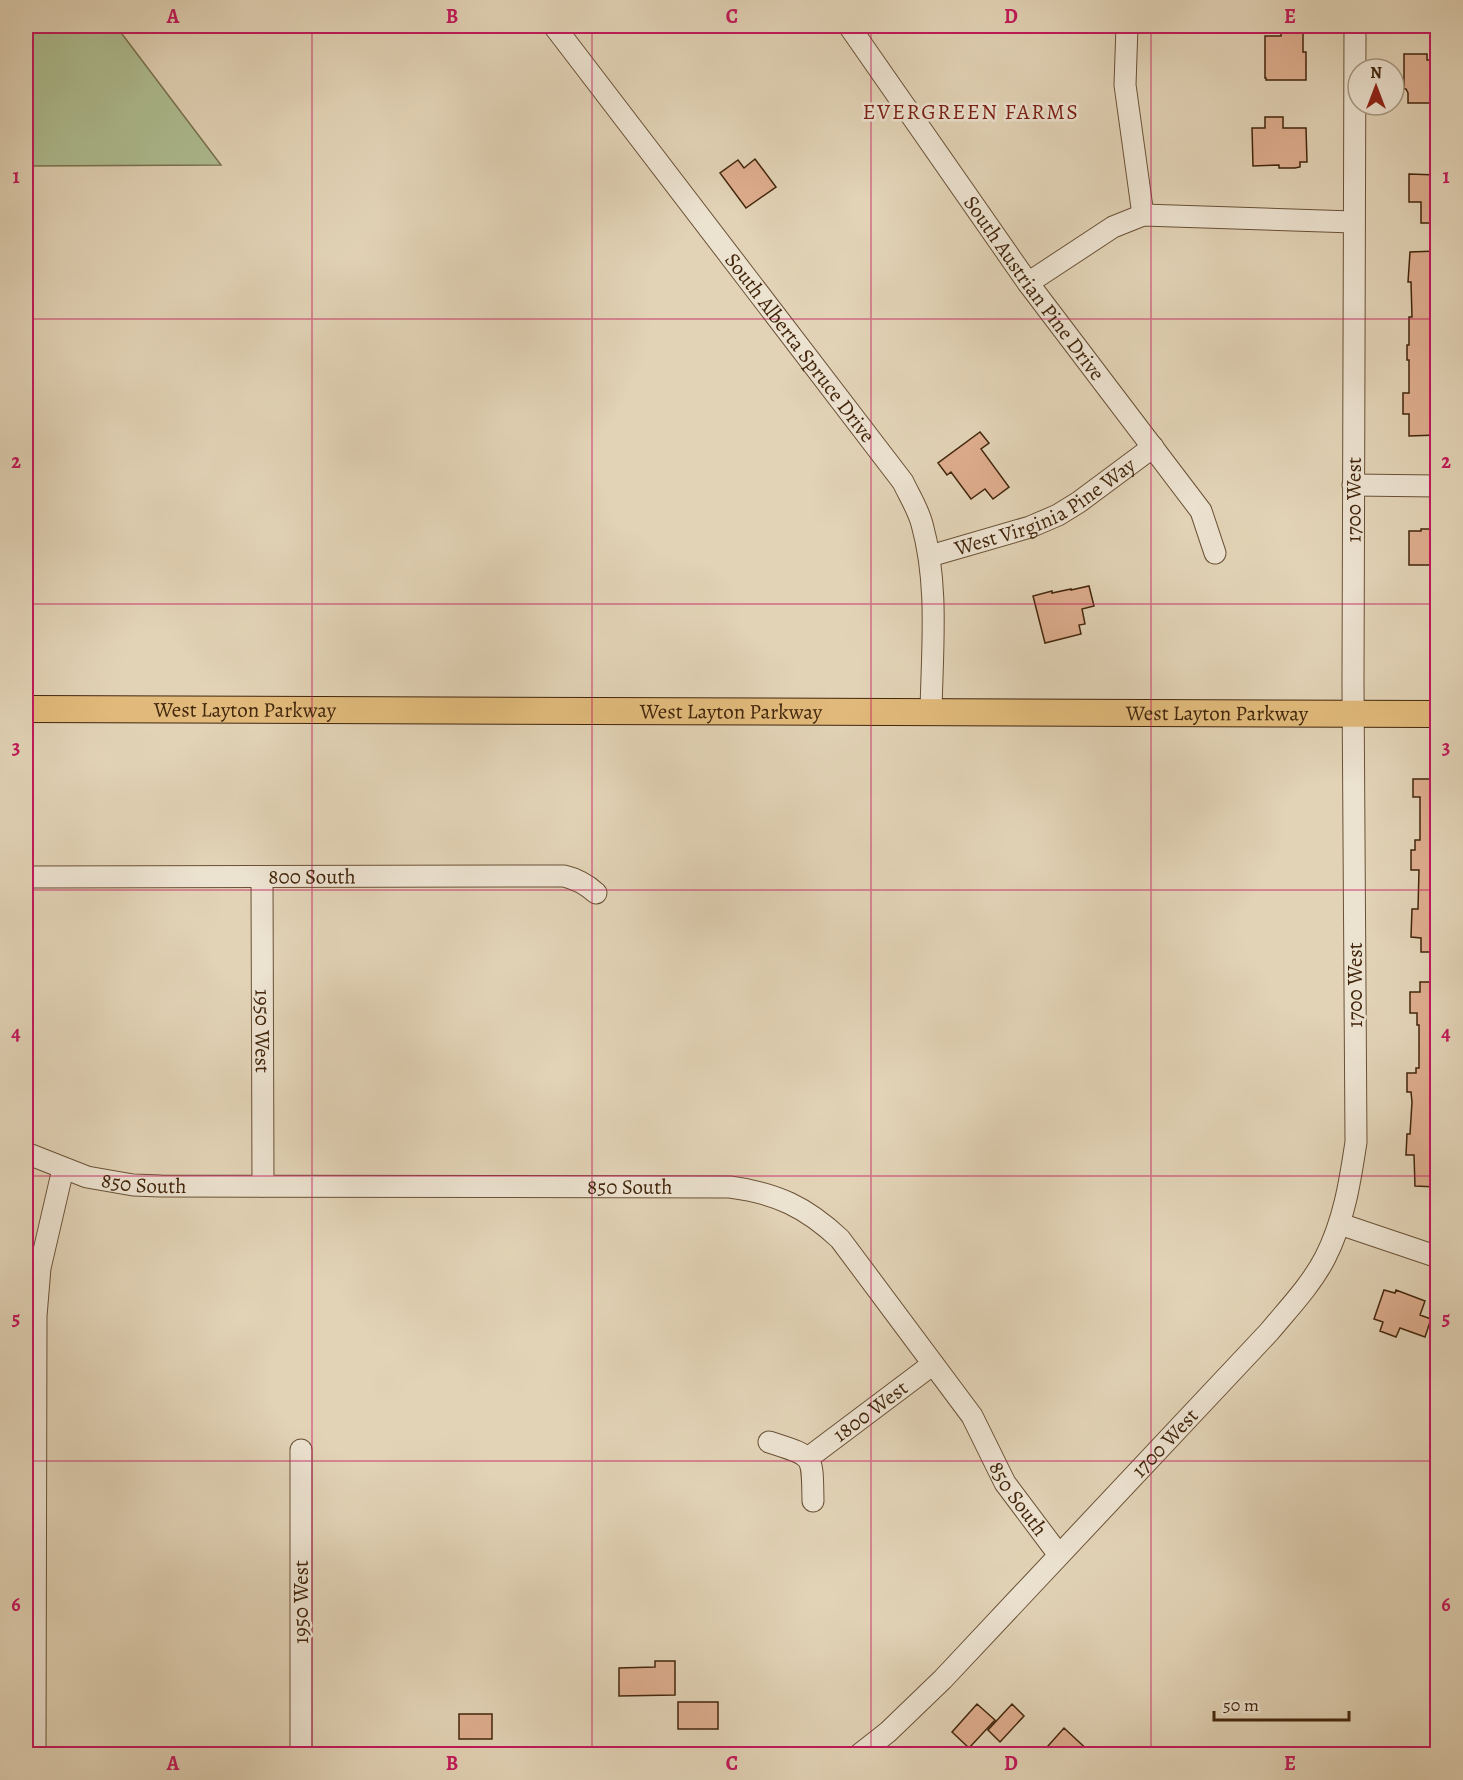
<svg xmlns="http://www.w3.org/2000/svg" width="1463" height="1780" font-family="Alegreya,serif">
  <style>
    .green { fill: #aebe92; stroke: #78724f; stroke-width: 1.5 }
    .building { fill: #dead8e; stroke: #42260c; stroke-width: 1.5 }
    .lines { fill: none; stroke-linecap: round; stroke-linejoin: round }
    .minor-casing { stroke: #6a5136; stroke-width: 23 }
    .major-casing { stroke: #42260c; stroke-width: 28 }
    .minor { stroke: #ece2d0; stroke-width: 21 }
    .major { stroke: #e1ba7b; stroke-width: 26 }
    .grid { fill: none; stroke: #c2185b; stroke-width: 1.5; stroke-opacity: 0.55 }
    .labels { text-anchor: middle; stroke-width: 5; stroke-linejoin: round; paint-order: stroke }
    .street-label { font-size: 21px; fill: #42260c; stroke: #ece2d0 }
    .neighbourhood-label { font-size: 22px; letter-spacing: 1.5px; fill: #7a1f14; stroke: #ece2d0 }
    .neatline { fill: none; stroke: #c2185b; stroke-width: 2 }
    .grid-label { font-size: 20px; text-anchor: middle; font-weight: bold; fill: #c2185b }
  </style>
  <rect width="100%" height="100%" fill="#e2d3b6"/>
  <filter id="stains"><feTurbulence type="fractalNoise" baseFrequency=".00333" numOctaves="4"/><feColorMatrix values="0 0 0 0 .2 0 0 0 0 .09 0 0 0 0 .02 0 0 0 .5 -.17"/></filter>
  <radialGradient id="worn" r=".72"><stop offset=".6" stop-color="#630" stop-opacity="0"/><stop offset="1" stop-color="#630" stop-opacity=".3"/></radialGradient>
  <path class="green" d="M26 26H116L221 165 26 166Z"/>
  <path class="building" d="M1281 27H1303V52H1306V80H1266V78H1265V36H1281Z
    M1404 54H1427V60H1437V98H1433V103H1408V93L1406 89H1404Z
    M1265 117H1283V128H1306L1307 162H1300V167L1295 168H1279V165L1253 166 1252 128H1265Z
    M755 159 776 187 746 208 720 173 738 160 744 168Z
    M1409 174 1437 175V223H1421V202H1409Z
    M1437 251V435L1409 436V414H1403V393H1409V360H1407V345H1409V317H1412L1411 282H1408L1410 252Z
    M980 432 989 443 981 449 1009 487 993 499 985 489 971 499 951 472 947 475 938 463Z
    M1421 529H1437V565H1409V531H1421Z
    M1089 586 1094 606 1082 609 1085 624 1079 625 1081 634 1045 643 1033 596 1052 591V593L1071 589V590Z
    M1413 779H1437V952H1421V938L1411 937 1412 909H1418L1419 870H1411V850H1415V840H1420V797H1413Z
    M1420 982H1437V1092H1433V1125L1437 1126V1187L1415 1186 1414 1155H1406L1407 1134H1410L1412 1102 1411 1092H1407V1073H1416V1068H1419V1025H1417V1013H1410V992H1420Z
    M1384 1290 1395 1293 1396 1290 1425 1301 1420 1315 1431 1319 1425 1337 1400 1328 1396 1337 1380 1331 1383 1322 1374 1319Z
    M655 1661H675V1695L619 1696V1668L655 1667Z
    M678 1702H718V1729H678Z
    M977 1704 995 1720 969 1748 952 1732Z
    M1012 1704 1024 1716 1000 1742 988 1730Z
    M459 1714H492V1739H459Z
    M1064 1728 1093 1755H1040Z"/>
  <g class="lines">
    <g class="minor-casing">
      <g id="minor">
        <path id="s1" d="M554 26 903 482C909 495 918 509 922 524 939 585 932 650 931 713"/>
        <path id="s2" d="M849 26 1028 283 1201 511 1215 553"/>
        <path d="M1127 26 1125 85 1143 215"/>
        <path d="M1028 283 1113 227 1143 215 1353 222"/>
        <path d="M1353 485 1438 486"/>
        <path id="s3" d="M930 556 1030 527 1058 515 1079 502 1153 447"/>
        <path id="s4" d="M26 877 564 876C577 879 586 884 596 893"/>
        <path id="s5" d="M262 877 263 1186"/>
        <path id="s6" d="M26 1153 87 1177 133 1185 161 1186 730 1187C776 1193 806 1207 840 1239L972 1416 1005 1483 1059 1555"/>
        <path d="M1340 1224 1438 1257"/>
        <path d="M769 1442C815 1457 812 1453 813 1501"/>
        <path d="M301 1450V1754"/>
        <path id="s7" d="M808 1458 933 1364"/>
        <path d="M35 1754 36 1316 40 1268 63 1169"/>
        <path id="s8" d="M860 1754 888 1732 943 1679 1269 1332C1289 1308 1311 1285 1325 1258 1344 1221 1350 1182 1356 1142L1353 685 1355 26"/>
      </g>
    </g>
    <g class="major-casing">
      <g id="major">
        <path id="s9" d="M26 709 1438 714"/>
      </g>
    </g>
    <use href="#minor" class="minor"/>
    <use href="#major" class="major"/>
  </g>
  <path class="grid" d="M312 26V1754M592 26V1754M871 26V1754M1151 26V1754M26 319H1438M26 604H1438M26 890H1438M26 1176H1438M26 1461H1438"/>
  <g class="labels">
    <g class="street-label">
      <text dy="7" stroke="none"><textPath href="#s2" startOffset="321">South Austrian Pine Drive</textPath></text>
      <text dy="7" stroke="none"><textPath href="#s1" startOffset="405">South Alberta Spruce Drive</textPath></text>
      <text dy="7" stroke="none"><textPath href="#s8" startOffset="1444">1700 West</textPath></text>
      <text dy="7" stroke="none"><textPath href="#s3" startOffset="126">West Virginia Pine Way</textPath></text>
      <text dy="7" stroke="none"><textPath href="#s9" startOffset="219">West Layton Parkway</textPath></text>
      <text dy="7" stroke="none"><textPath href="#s9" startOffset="705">West Layton Parkway</textPath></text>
      <text dy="7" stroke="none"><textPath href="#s9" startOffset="1191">West Layton Parkway</textPath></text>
      <text dy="7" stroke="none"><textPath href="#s4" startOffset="286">800 South</textPath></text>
      <text transform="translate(1355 985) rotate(-90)" y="7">1700 West</text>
      <text dy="7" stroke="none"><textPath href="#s5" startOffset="154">1950 West</textPath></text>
      <text dy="7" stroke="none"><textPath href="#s6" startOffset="123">850 South</textPath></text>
      <text dy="7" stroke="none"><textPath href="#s6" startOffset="609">850 South</textPath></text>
      <text dy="7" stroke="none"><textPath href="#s7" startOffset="78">1800 West</textPath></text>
      <text dy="7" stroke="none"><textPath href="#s8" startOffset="436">1700 West</textPath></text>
      <text dy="7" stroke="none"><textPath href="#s6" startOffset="1149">850 South</textPath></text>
      <text transform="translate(301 1602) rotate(-90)" y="7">1950 West</text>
    </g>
    <g class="neighbourhood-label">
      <text x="971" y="119">EVERGREEN FARMS</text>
    </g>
  </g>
  <rect width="1463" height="1780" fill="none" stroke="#e2d3b6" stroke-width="66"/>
  <g transform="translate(1376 87)"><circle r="28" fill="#ece2d0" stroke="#a89782" stroke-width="1.5"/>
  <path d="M0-4.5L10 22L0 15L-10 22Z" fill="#8f2418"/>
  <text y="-9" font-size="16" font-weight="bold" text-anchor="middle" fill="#42260c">N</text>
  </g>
  <path d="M1214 1711v9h135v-9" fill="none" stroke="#42260c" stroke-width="3"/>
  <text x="1223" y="1711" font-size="18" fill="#42260c" stroke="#ece2d0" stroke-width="4.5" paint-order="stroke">50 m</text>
  <rect x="33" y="33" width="1397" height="1714" class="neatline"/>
  <g class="grid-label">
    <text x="173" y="23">A</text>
    <text x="452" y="23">B</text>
    <text x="732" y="23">C</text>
    <text x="1011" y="23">D</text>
    <text x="1290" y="23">E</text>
    <text x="16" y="183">1</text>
    <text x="1446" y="183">1</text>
    <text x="16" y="468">2</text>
    <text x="1446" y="468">2</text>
    <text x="16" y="754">3</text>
    <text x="1446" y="754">3</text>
    <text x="16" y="1040">4</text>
    <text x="1446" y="1040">4</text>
    <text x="16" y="1325">5</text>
    <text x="1446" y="1325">5</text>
    <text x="16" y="1611">6</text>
    <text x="1446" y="1611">6</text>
    <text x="173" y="1770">A</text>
    <text x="452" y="1770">B</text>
    <text x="732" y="1770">C</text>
    <text x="1011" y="1770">D</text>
    <text x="1290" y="1770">E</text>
  </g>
  <rect width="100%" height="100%" filter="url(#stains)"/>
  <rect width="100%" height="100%" fill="url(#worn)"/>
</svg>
